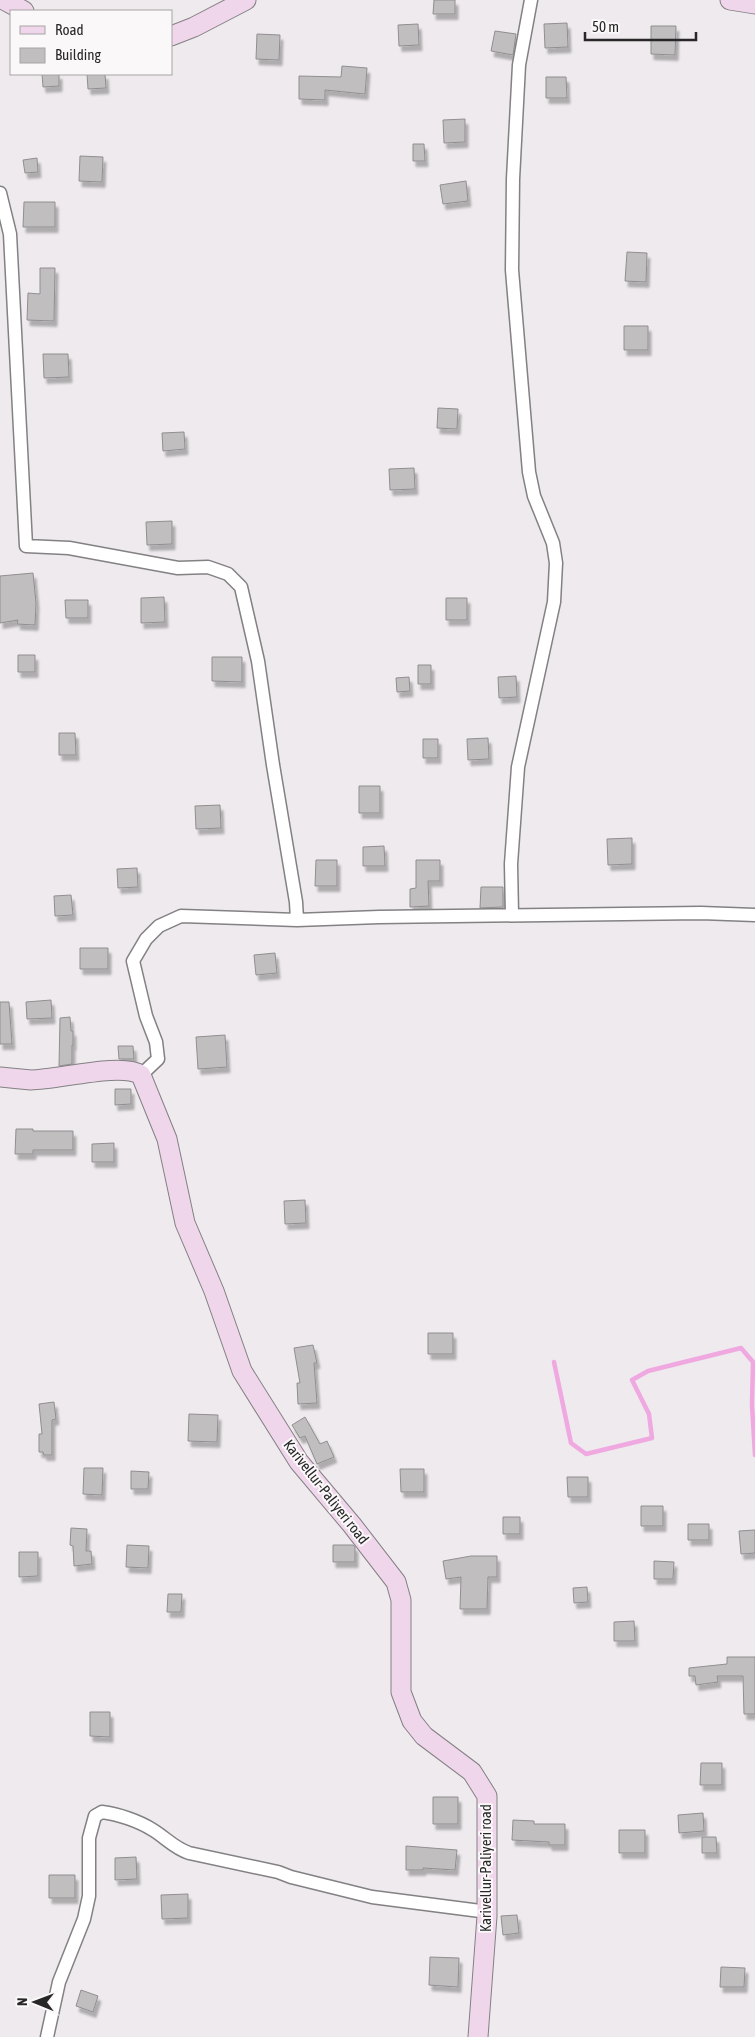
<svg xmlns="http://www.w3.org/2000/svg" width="755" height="2037" font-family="'Asap Condensed',sans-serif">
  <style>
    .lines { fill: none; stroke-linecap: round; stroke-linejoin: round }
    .stream { stroke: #f0a8e1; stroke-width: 4.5 }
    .building { fill: #c1bec0; stroke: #918e90; filter: url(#shadow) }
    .minor-casing { stroke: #838183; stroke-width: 15 }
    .secondary-casing { stroke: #838183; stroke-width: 21 }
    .minor { stroke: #fff; stroke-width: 12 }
    .secondary { stroke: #f0d6eb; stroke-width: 19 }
    .labels { text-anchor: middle; stroke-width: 4; stroke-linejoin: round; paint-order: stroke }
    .street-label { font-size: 15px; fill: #282727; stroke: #fbf8fa }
  </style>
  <defs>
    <filter id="shadow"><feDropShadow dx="3" dy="5.5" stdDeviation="1" flood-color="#0004"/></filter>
  </defs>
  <rect width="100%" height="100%" fill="#eeeaed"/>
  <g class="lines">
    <path class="stream" d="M554 1362 571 1443 586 1454 652 1438 649 1414 632 1380 648 1371 741 1348 753 1362 752 1405 755 1455"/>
  </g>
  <path class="building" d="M434 0H455V14H433Z
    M567 23 568 47 545 48 544 24Z
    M418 24 419 45 399 46 398 25Z
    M651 26H676L675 55 651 54Z
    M495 31 516 34 513 55 491 51Z
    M257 34 280 35 279 60 256 59Z
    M342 66 367 68 365 94 325 90V100L299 99V76L341 77Z
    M42 74H59V86L43 87Z
    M87 74H105L106 88 88 89Z
    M546 77H566L567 98H546Z
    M465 119V142L444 143 443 120Z
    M413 144H424L425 161H413Z
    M80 156 103 157 102 182 79 181Z
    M37 158 38 172 25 173 23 160Z
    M466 181 468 201 443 204 440 185Z
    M24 202H55V227H23Z
    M627 252 647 253 646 282 625 281Z
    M40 268H55L54 321 27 320 28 293 40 294Z
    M624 326H648V350H624Z
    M43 354H68L69 377 44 378Z
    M438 408 458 409 457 429 437 428Z
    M184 432 185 449 163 451 162 433Z
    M414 468 415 489 390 490 389 469Z
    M172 521V544L147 545 146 522Z
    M33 573 36 603 35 625 17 624 18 620 0 623V576Z
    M164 597 165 622 141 623V598Z
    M446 598H467V620H446Z
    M65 600H88V618H66Z
    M18 655H35V672H18Z
    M212 657H242V682L212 681Z
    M418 665H431V684H418Z
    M516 676 517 697 499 698 498 677Z
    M409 677 410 691 397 692 396 678Z
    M59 733H75L76 755H59Z
    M488 738 489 759 468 760 467 739Z
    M423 739H438V758H423Z
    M359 786H380V813H359Z
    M220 805 221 828 196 829 195 806Z
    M632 838V864L608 865 607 839Z
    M384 846 385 866H363V847Z
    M316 860H337V886H315Z
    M416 860H440V881H428L429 906 410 907V889L416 888Z
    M137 868 138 887 118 888 117 869Z
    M481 887H503V907L480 908Z
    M71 895 73 915 55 916 54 896Z
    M80 948H108V969H80Z
    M275 953 277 973 256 975 254 955Z
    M51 1000 52 1018 27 1019 26 1002Z
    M0 1002H9L12 1044H0Z
    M70 1017 71 1031H73V1045H72V1064L59 1066 60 1018Z
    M225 1035 227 1067 198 1069 196 1037Z
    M118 1046H133L134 1059H119Z
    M115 1089H131V1104L115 1105Z
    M16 1129H33V1131H73V1150H33V1154H15Z
    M114 1143V1162H92V1144Z
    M305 1200 306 1223 285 1224 284 1201Z
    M428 1333H453V1354H428Z
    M313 1345 317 1363H314L317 1403 298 1404 297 1383H300L294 1348Z
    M54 1402 56 1419 52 1420V1455H44L43 1452H39V1434H42L39 1404Z
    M189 1414 218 1415 217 1442 188 1441Z
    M305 1417 320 1444 327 1441 334 1457 317 1464 305 1436 300 1438 292 1425Z
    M84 1468H103L102 1495 83 1494Z
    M400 1469H424V1492H401Z
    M131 1471 149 1472 148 1489H131Z
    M567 1477H588V1497H568Z
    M641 1506H663V1526H641Z
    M503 1517H520V1534H503Z
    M688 1524H709V1540H688Z
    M71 1528 87 1529 86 1551H91L92 1564 74 1566 73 1546 70 1545Z
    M755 1530V1553L741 1554 739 1531Z
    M127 1545 149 1546 148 1568 126 1567Z
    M333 1545H353L355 1547V1562H333Z
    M19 1552H38V1576L19 1577Z
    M471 1556H497V1577H488L487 1609H460L461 1577 446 1579 443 1561Z
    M654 1561 674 1562 673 1579H654Z
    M587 1587 588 1602 574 1603 573 1588Z
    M168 1594H182L181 1612H167Z
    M634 1621 635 1641H614V1622Z
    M727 1657H755V1714H744L743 1676H717L718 1682 696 1685 695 1676H689V1668L727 1664Z
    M90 1712H110V1737L90 1736Z
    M701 1763H722V1785H700Z
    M433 1797H458V1824H433Z
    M703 1813 704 1831 679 1833 678 1815Z
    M513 1820 534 1821V1824H565V1845H549V1842L512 1840Z
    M619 1830H645V1853H619Z
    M702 1837H716L717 1853H702Z
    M406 1846 457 1850 455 1870 423 1868V1870H406Z
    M136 1857 137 1879 115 1880V1858Z
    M49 1875H75V1898H49Z
    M188 1894V1918L162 1919 161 1895Z
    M517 1915 519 1933 503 1935 501 1916Z
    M430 1957 459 1958 458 1987 429 1985Z
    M721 1967 745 1968 744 1987H720Z
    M81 1990 98 1996 93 2012 76 2006Z"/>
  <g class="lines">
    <g class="minor-casing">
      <path id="minor" d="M0 193 10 234 26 546 69 548 178 568 208 567 228 574 241 587 258 661 273 765 296 902 297 920
        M512 915 511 864 518 767 554 602 556 563 553 543 534 496 529 472 512 270 513 179 519 65 531 0
        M141 1075 158 1059 156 1042 146 1016 133 961 146 939 159 926 181 916 297 920 379 917 701 913 755 915
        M47 2037 59 1982 84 1919 89 1896V1838L95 1816 102 1812C118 1814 139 1821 153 1830 166 1838 174 1848 189 1853L278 1872 291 1877 372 1897 488 1912"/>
    </g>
    <g class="secondary-casing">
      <path id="secondary" d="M4 0 24 11
        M730 0 755 4
        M171 36 194 27 246 0
        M0 1077C10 1078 21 1079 31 1080 58 1080 121 1062 141 1075L167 1139 185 1223 214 1291 242 1371 299 1462 352 1525 396 1582 401 1600V1692L412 1721 424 1736 472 1772 487 1796V1916L478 2037"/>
    </g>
    <use href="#minor" class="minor"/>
    <use href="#secondary" class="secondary"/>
  </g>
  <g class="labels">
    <g class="street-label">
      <text transform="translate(326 1492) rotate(52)" y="5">Karivellur-Paliyeri road</text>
      <text transform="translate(486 1868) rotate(-90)" y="5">Karivellur-Paliyeri road</text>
    </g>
  </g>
  <rect x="10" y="10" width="162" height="65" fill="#fbf8fa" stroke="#a7a4a6"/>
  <rect x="20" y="26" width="25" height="8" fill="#f0d6eb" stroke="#a7a4a6"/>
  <text x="55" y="35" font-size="15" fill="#282727">Road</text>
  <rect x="20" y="48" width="25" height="15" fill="#c1bec0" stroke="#a7a4a6"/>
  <text x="55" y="60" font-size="15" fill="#282727">Building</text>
  <g transform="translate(35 2002) rotate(271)" stroke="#fbf8fa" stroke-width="4" paint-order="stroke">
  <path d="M0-4L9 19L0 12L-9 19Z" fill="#282727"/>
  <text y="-8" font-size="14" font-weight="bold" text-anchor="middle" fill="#282727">N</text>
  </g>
  <path d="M585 32v8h111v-8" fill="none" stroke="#282727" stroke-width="2.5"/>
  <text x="592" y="32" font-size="15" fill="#282727" stroke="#fbf8fa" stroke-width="4" paint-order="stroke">50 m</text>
</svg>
